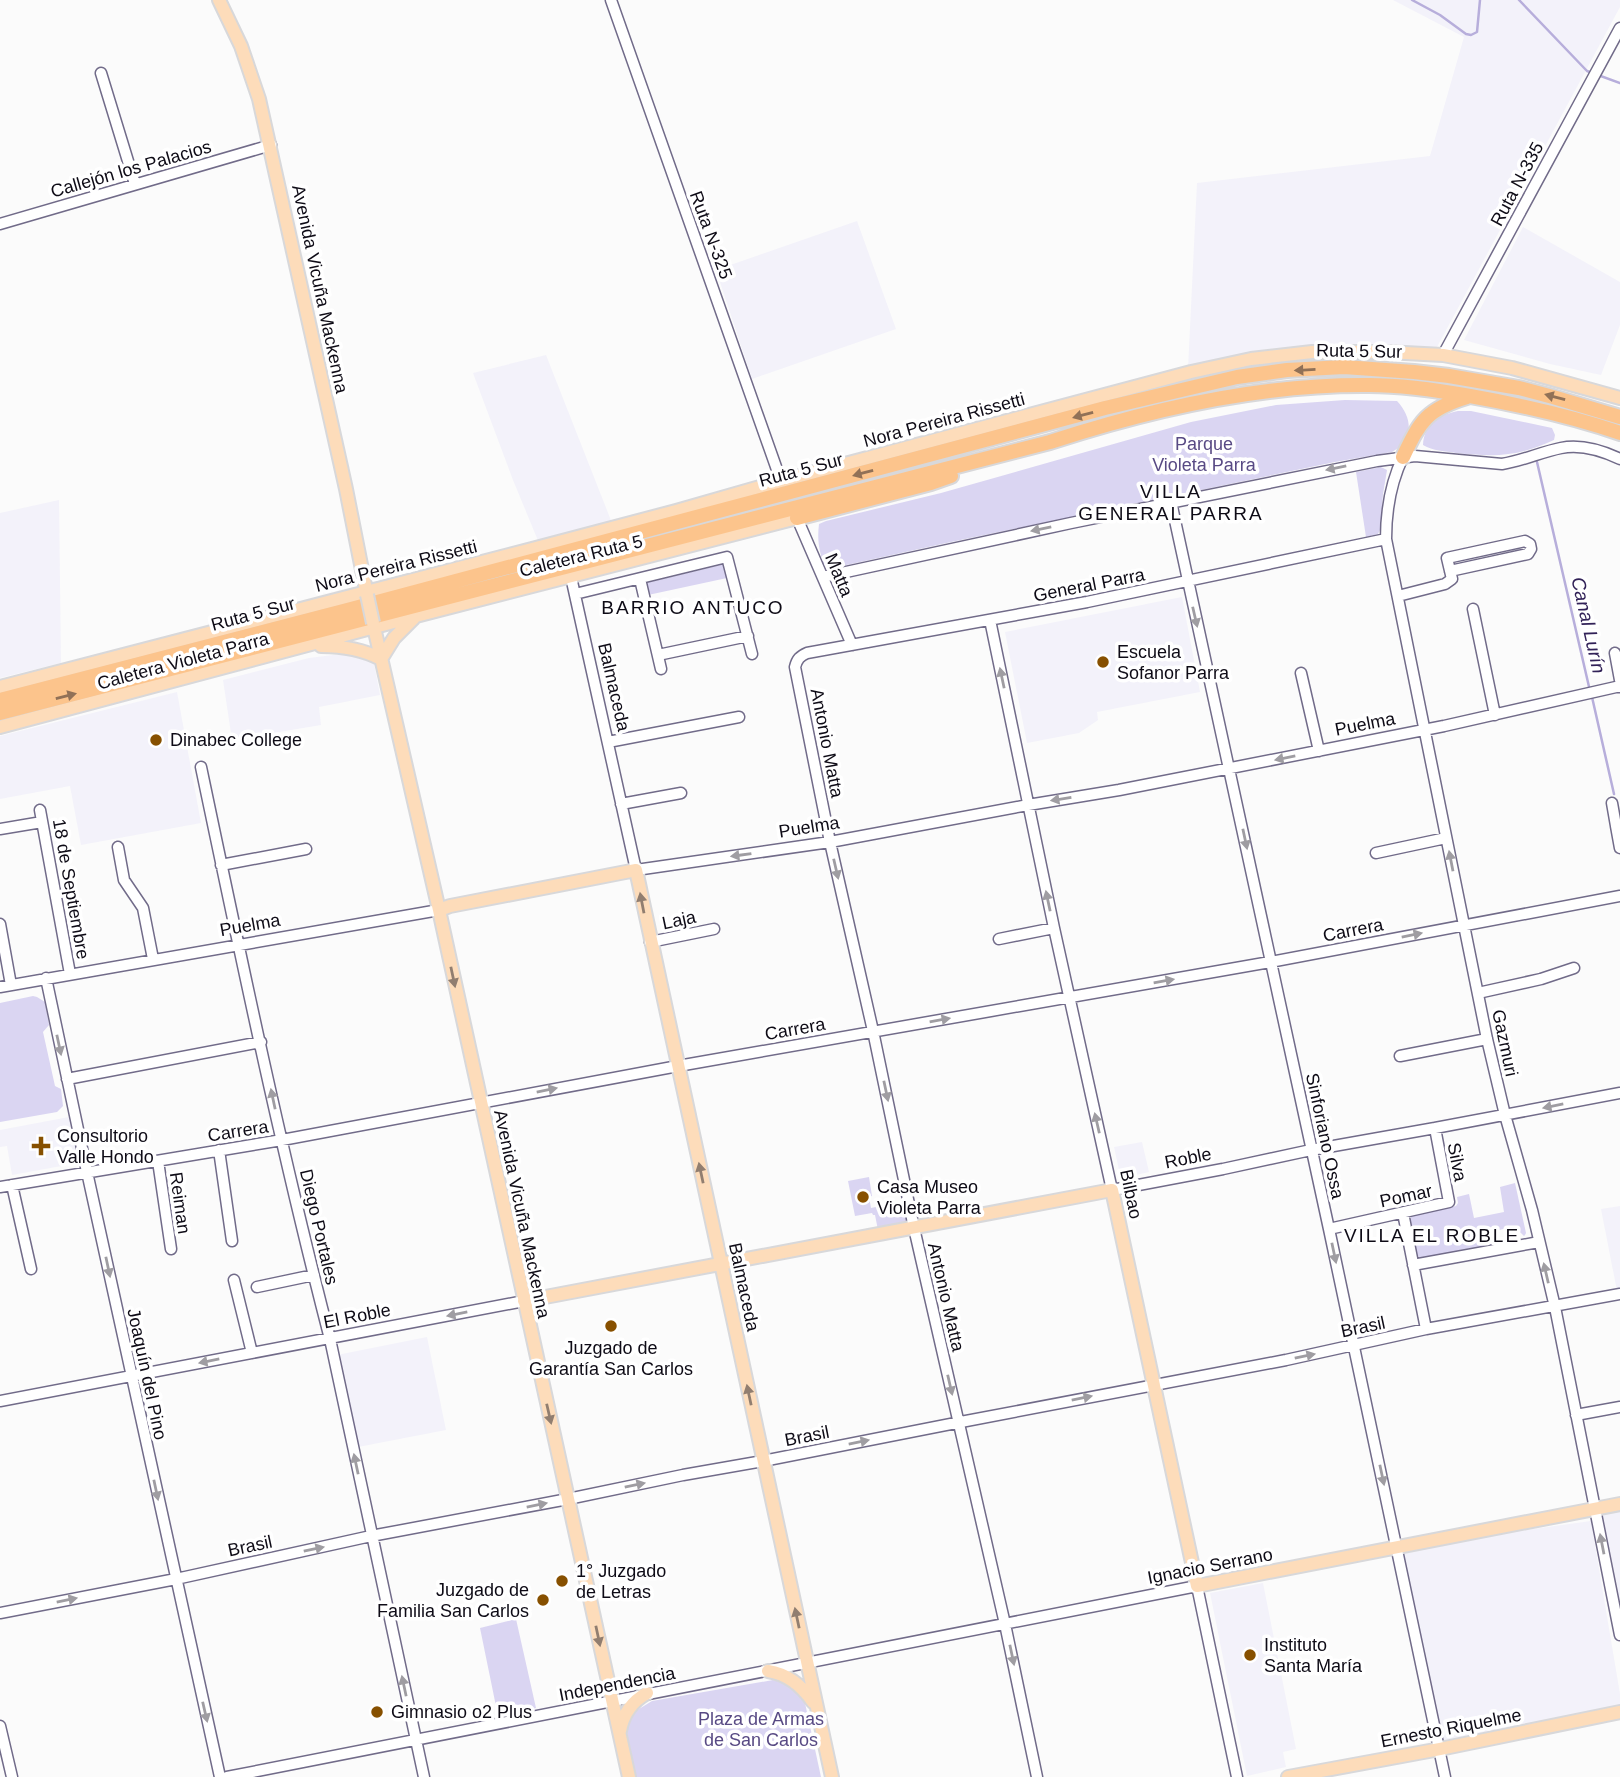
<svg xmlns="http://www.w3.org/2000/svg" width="1620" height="1777" font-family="Arial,sans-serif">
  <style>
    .built { fill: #f3f2fa }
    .green { fill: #dad5f2 }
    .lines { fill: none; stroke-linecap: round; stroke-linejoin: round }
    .stream { stroke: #b7aedb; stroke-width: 2.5 }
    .minor-casing { stroke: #716b89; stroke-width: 13 }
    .major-casing { stroke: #d8d8da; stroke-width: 16 }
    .highway-casing { stroke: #d8d8da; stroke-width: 18 }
    .minor { stroke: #fff; stroke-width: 10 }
    .major { stroke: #fddcba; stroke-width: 12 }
    .highway { stroke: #fcc48c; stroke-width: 14 }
    .major-bridge-casing { stroke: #d8d8da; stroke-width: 16; stroke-linecap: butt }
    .major-bridge { stroke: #fddcba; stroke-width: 12 }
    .oneway { fill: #917157 }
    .oneway2 { fill: #9f9da2 }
    .oneway3 { fill: #917e70 }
    .poi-dot { fill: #875000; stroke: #fff; stroke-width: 2.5 }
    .labels { text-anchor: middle; stroke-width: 7; stroke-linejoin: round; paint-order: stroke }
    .street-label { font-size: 18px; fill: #0e0b16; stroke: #fff }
    .park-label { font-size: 18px; fill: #584a84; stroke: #fff }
    .poi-label { font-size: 18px; fill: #0e0b16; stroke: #fff; text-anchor: start }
    .neighbourhood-label { font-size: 19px; letter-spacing: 2px; fill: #0e0b16; stroke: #fff }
    .water-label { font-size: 19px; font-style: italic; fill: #322258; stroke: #fff }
  </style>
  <rect width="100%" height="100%" fill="#fbfbfb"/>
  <path class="built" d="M1393 0H1620V7L1437 347 1303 348 1188 369 1197 183 1430 156 1464 37Z
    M857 221 896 329 752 379 716 270Z
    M1523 227 1620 282V325L1601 375 1550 364 1464 340Z
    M546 355 612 523 539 543 513 480 473 373Z
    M59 500 61 663 0 678V513Z
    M1182 597 1200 692 1097 712 1098 720 1079 733 1027 743 1005 632Z
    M341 654 368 660 374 663 380 695 319 707 321 725 232 740 223 680 309 658Z
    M177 692 201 823 81 845 70 786 0 799V736Z
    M69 1117 78 1163 12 1175 7 1146 0 1147V1130Z
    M1142 1142 1149 1172 1127 1177 1119 1170 1114 1147Z
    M1620 1206V1291H1617L1601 1209Z
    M427 1337 446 1430 358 1447 337 1355Z
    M1620 1510V1610L1600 1514Z
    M1591 1521 1620 1694V1708L1440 1741 1401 1552 1468 1538Z
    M1263 1583 1296 1749 1283 1752 1286 1767 1247 1776 1210 1593Z"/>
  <path class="green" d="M1345 400 1397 401C1413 418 1414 440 1392 452L1335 462 951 542 833 568 824 565C819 550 817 540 819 524L826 521 941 493 1191 422 1276 405Z
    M1458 411H1471L1552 428 1555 435 1554 440C1517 457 1496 457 1456 453 1445 451 1433 451 1423 445 1424 424 1439 415 1458 411Z
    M1381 467 1387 470 1383 494 1380 530 1378 534 1366 537 1356 472Z
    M725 564 727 578 648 595 646 583Z
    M33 996 37 997 45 1002 49 1025 43 1032 55 1086 61 1089 63 1106 57 1112 0 1122V1003Z
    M869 1177 872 1196 869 1197 871 1208 890 1204 891 1208 904 1206 908 1221 905 1224 878 1230 875 1215H873L872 1213 855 1216 848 1181Z
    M1515 1183 1526 1233 1525 1235 1524 1236 1514 1226 1492 1232 1494 1245 1421 1259 1417 1255 1410 1221 1411 1215 1456 1206 1458 1203 1457 1197 1469 1194 1474 1218 1504 1212 1500 1187Z
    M516 1619 536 1708 498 1716 480 1628Z
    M773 1680C788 1683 799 1689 805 1703L821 1777H636L625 1729 627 1720 634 1712 652 1701Z"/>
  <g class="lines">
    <path class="stream" d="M1412 0 1440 15 1466 34 1471 35 1477 32 1480 0
      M1519 0 1587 71 1620 83
      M1537 462 1590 691
      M1592 697 1614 794"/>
    <g class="minor-casing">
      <path id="minor" d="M611 0 781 481
        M101 73 135 184
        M0 224 271 145
        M1443 355 1620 28
        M1403 457C1390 484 1386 510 1386 539L1487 1039 1505 1115 1532 1210 1555 1307 1620 1635
        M1171 502 1329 1229 1445 1777
        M797 518 852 645
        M571 577 636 870 830 842 1028 805 1119 790 1444 726 1616 687H1620
        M823 577 1071 523 1377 461 1415 456 1502 464C1522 461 1541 452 1561 448 1581 444 1601 450 1620 459
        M640 579 661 669
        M575 594 727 557 752 654
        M1398 596 1445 584 1452 579 1447 558 1525 541 1530 544 1531 549 1528 554 1450 571
        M1473 609 1495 715
        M990 620 1054 928 1112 1190 1223 1169 1311 1150 1435 1128 1620 1093
        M1615 653 1620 680
        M658 655 748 636
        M1301 673 1319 751
        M608 742 739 717
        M201 767C241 958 281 1150 330 1339L424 1777
        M1612 803 1616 826
        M621 804 681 793
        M40 810 70 974
        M1620 825 1616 826 1620 848
        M0 829 42 822
        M118 847 124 880 143 908 153 959
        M1376 853 1446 838
        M221 865 306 849
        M0 924 11 985
        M999 939 1054 928
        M650 942 714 929
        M46 978 87 1172 220 1777
        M0 987 439 910
        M1478 993 1541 979 1574 968
        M1400 1056 1487 1039
        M67 1079 261 1042
        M219 1150 232 1241
        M158 1161 171 1249
        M12 1185 31 1269
        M0 1187 282 1140 678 1066 1270 962 1620 896
        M1403 1213 1426 1329
        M1329 1229 1449 1202 1435 1128
        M1413 1265 1539 1242
        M234 1280 252 1353
        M257 1287 314 1275
        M0 1401 524 1301
        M1576 1415 1620 1407
        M0 1613 176 1579 371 1536 568 1499 683 1475 763 1461 966 1421 1286 1360 1426 1329 1620 1294
        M0 1726 12 1777
        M227 1777 1197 1586 1237 1777
        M1037 1777 1005 1624 914 1228 873 1031 830 842 795 667C797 659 800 656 807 653L1087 602 1386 539"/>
    </g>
    <g class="major-casing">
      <path id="major" d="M219 0 241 46 259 99 346 489 367 595
        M373 623 439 910 629 1777
        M321 646C343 646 362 649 381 659
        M381 659 394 638 414 618
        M0 687 532 549 676 511 781 481 1191 372 1251 359 1312 352H1386L1443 355 1512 368 1620 398
        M0 727 416 616 797 518
        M439 910 450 906 636 870 832 1777
        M524 1301 1112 1190 1197 1586 1620 1504
        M768 1671C788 1674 802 1686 813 1702
        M620 1731C623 1714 631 1702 647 1693
        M1288 1777 1440 1749 1620 1712"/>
    </g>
    <g class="highway-casing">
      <path id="highway" d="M1403 457C1420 421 1427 409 1467 397
        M797 518 931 483 951 476
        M0 700 351 609 1105 408 1237 377 1287 370 1344 367 1414 372 1449 376 1519 388 1553 397 1620 417
        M0 713 1050 442C1151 409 1263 384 1369 385 1403 385 1437 390 1470 396 1521 405 1571 416 1620 433"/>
    </g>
    <use href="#minor" class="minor"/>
    <use href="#major" class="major"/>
    <use href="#highway" class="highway"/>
    <g class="major-bridge-casing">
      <path id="major-bridge" d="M367 595 373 623"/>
    </g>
    <use href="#major-bridge" class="major-bridge"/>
  </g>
  <defs><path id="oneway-solid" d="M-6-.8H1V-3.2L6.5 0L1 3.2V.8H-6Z" transform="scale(1.75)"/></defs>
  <g class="oneway">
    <use href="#oneway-solid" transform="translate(1305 370) rotate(177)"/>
    <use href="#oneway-solid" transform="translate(1555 397) rotate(-165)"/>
    <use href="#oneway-solid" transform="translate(1083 415) rotate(165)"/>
    <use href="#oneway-solid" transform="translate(863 473) rotate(165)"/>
    <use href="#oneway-solid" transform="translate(66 696) rotate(-14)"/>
  </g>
  <g class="oneway2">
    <use href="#oneway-solid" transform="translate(1336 468) rotate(168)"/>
    <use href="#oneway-solid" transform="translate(1041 529) rotate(168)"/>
    <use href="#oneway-solid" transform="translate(1195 617) rotate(77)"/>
    <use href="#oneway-solid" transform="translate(1002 678) rotate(-102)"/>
    <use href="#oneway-solid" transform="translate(1285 758) rotate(169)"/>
    <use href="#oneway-solid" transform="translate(1061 799) rotate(171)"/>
    <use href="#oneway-solid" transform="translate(1245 839) rotate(78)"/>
    <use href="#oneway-solid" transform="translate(741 855) rotate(172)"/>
    <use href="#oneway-solid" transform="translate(1451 861) rotate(-101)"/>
    <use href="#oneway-solid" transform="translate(836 869) rotate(77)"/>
    <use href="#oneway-solid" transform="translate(1048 901) rotate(-102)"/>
    <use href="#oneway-solid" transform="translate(1412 935) rotate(-11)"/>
    <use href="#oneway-solid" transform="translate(1164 981) rotate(-10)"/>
    <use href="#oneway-solid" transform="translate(940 1020) rotate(-10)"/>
    <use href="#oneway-solid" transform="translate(59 1045) rotate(78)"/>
    <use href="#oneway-solid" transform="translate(547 1090) rotate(-11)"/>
    <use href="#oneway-solid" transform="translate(886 1091) rotate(78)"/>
    <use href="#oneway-solid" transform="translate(273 1099) rotate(-102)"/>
    <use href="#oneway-solid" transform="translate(1553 1106) rotate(169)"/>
    <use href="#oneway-solid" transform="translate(1097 1123) rotate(-103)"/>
    <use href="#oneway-solid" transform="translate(1334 1253) rotate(78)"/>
    <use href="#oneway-solid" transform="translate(108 1267) rotate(78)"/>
    <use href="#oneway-solid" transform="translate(1546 1273) rotate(-103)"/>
    <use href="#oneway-solid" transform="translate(457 1314) rotate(169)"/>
    <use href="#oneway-solid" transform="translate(1305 1356) rotate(-12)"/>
    <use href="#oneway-solid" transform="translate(209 1361) rotate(169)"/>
    <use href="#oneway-solid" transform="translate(950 1385) rotate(77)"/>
    <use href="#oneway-solid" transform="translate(1082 1398) rotate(-11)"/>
    <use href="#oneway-solid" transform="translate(859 1442) rotate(-11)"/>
    <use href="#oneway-solid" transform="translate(356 1464) rotate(-102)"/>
    <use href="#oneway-solid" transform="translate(1382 1475) rotate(78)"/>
    <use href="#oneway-solid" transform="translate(635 1485) rotate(-12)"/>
    <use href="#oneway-solid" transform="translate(156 1490) rotate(78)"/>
    <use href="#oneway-solid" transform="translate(537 1505) rotate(-11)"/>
    <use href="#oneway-solid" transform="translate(1602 1544) rotate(-101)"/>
    <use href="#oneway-solid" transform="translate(314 1549) rotate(-12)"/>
    <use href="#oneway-solid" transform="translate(67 1600) rotate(-11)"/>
    <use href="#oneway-solid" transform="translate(1012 1655) rotate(78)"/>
    <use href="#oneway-solid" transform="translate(404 1686) rotate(-102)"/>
    <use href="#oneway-solid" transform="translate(205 1712) rotate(77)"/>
  </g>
  <g class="oneway3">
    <use href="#oneway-solid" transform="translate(642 903) rotate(-101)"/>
    <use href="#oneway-solid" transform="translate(453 977) rotate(78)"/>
    <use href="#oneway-solid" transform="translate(701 1173) rotate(-102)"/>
    <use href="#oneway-solid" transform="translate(749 1395) rotate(-102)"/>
    <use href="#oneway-solid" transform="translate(549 1414) rotate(77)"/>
    <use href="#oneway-solid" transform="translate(797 1618) rotate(-102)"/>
    <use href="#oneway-solid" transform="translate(598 1636) rotate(78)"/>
  </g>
  <g class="poi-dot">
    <circle cx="1103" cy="662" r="7"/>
    <circle cx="156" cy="740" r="7"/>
    <path d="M37.5 1135.5h7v7h7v7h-7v7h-7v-7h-7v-7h7z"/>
    <circle cx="863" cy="1197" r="7"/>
    <circle cx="611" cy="1326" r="7"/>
    <circle cx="562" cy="1581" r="7"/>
    <circle cx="543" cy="1600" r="7"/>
    <circle cx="1250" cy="1655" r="7"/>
    <circle cx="377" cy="1712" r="7"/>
  </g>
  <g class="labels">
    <g class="street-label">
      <text transform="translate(131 169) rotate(-16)" y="6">Callejón los Palacios</text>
      <text transform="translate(1517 184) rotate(-62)" y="6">Ruta N-335</text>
      <text transform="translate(711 235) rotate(70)" y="6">Ruta N-325</text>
      <text transform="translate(320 289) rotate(78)" y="6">Avenida Vicuña Mackenna</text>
      <text transform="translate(1359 351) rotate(1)" y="6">Ruta 5 Sur</text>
      <text transform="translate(944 420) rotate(-15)" y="6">Nora Pereira Rissetti</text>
      <text transform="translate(801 470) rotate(-15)" y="6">Ruta 5 Sur</text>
      <text transform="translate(581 556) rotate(-14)" y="6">Caletera Ruta 5</text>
      <text transform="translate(396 566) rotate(-14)" y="6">Nora Pereira Rissetti</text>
      <text transform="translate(839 575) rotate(67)" y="6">Matta</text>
      <text transform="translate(1089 585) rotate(-11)" y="6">General Parra</text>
      <text transform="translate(253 614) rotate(-15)" y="6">Ruta 5 Sur</text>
      <text transform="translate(183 661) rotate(-15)" y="6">Caletera Violeta Parra</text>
      <text transform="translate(614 687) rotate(77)" y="6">Balmaceda</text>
      <text transform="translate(1365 724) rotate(-11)" y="6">Puelma</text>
      <text transform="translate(827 743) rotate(79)" y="6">Antonio Matta</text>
      <text transform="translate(809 827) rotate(-9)" y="6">Puelma</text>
      <text transform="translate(71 889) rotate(80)" y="6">18 de Septiembre</text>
      <text transform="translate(679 920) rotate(-12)" y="6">Laja</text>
      <text transform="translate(250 925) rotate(-10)" y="6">Puelma</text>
      <text transform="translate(1353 930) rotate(-11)" y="6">Carrera</text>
      <text transform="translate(795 1029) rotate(-10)" y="6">Carrera</text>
      <text transform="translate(1505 1043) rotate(78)" y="6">Gazmuri</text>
      <text transform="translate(238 1131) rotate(-9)" y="6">Carrera</text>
      <text transform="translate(1325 1136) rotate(78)" y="6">Sinforiano Ossa</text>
      <text transform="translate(1188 1158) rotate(-11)" y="6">Roble</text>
      <text transform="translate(1457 1162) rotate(79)" y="6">Silva</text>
      <text transform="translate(1131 1194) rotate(78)" y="6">Bilbao</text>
      <text transform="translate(1406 1196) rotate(-12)" y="6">Pomar</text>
      <text transform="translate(180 1203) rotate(82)" y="6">Reiman</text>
      <text transform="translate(522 1214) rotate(78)" y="6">Avenida Vicuña Mackenna</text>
      <text transform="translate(319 1227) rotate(77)" y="6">Diego Portales</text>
      <text transform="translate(744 1287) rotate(78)" y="6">Balmaceda</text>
      <text transform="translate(946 1297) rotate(77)" y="6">Antonio Matta</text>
      <text transform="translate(357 1316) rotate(-11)" y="6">El Roble</text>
      <text transform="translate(1363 1327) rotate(-12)" y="6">Brasil</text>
      <text transform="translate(147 1374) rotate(78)" y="6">Joaquín del Pino</text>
      <text transform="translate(807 1436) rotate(-11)" y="6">Brasil</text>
      <text transform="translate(250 1546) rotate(-12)" y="6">Brasil</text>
      <text transform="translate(1210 1566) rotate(-11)" y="6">Ignacio Serrano</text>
      <text transform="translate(617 1684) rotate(-11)" y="6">Independencia</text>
      <text transform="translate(1451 1728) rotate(-11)" y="6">Ernesto Riquelme</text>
    </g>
    <g class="park-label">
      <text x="1204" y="450">Parque<tspan x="1204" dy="21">Violeta Parra</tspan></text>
      <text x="761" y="1725">Plaza de Armas<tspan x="761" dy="21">de San Carlos</tspan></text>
    </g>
    <g class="poi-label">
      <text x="1117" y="658">Escuela<tspan x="1117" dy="21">Sofanor Parra</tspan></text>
      <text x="170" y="746">Dinabec College</text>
      <text x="57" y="1142">Consultorio<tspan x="57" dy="21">Valle Hondo</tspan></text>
      <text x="877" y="1193">Casa Museo<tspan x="877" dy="21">Violeta Parra</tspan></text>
      <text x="611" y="1354" text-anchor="middle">Juzgado de<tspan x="611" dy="21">Garantía San Carlos</tspan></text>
      <text x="576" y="1577">1° Juzgado<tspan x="576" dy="21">de Letras</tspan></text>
      <text x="529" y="1596" text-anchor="end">Juzgado de<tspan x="529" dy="21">Familia San Carlos</tspan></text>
      <text x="1264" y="1651">Instituto<tspan x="1264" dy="21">Santa María</tspan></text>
      <text x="391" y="1718">Gimnasio o2 Plus</text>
    </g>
    <g class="neighbourhood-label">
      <text x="1171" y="498">VILLA<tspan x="1171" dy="22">GENERAL PARRA</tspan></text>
      <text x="693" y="614">BARRIO ANTUCO</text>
      <text x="1432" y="1242">VILLA EL ROBLE</text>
    </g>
    <g class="water-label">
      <text transform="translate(1589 625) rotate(77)" y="7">Canal Lurín</text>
    </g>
  </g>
</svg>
